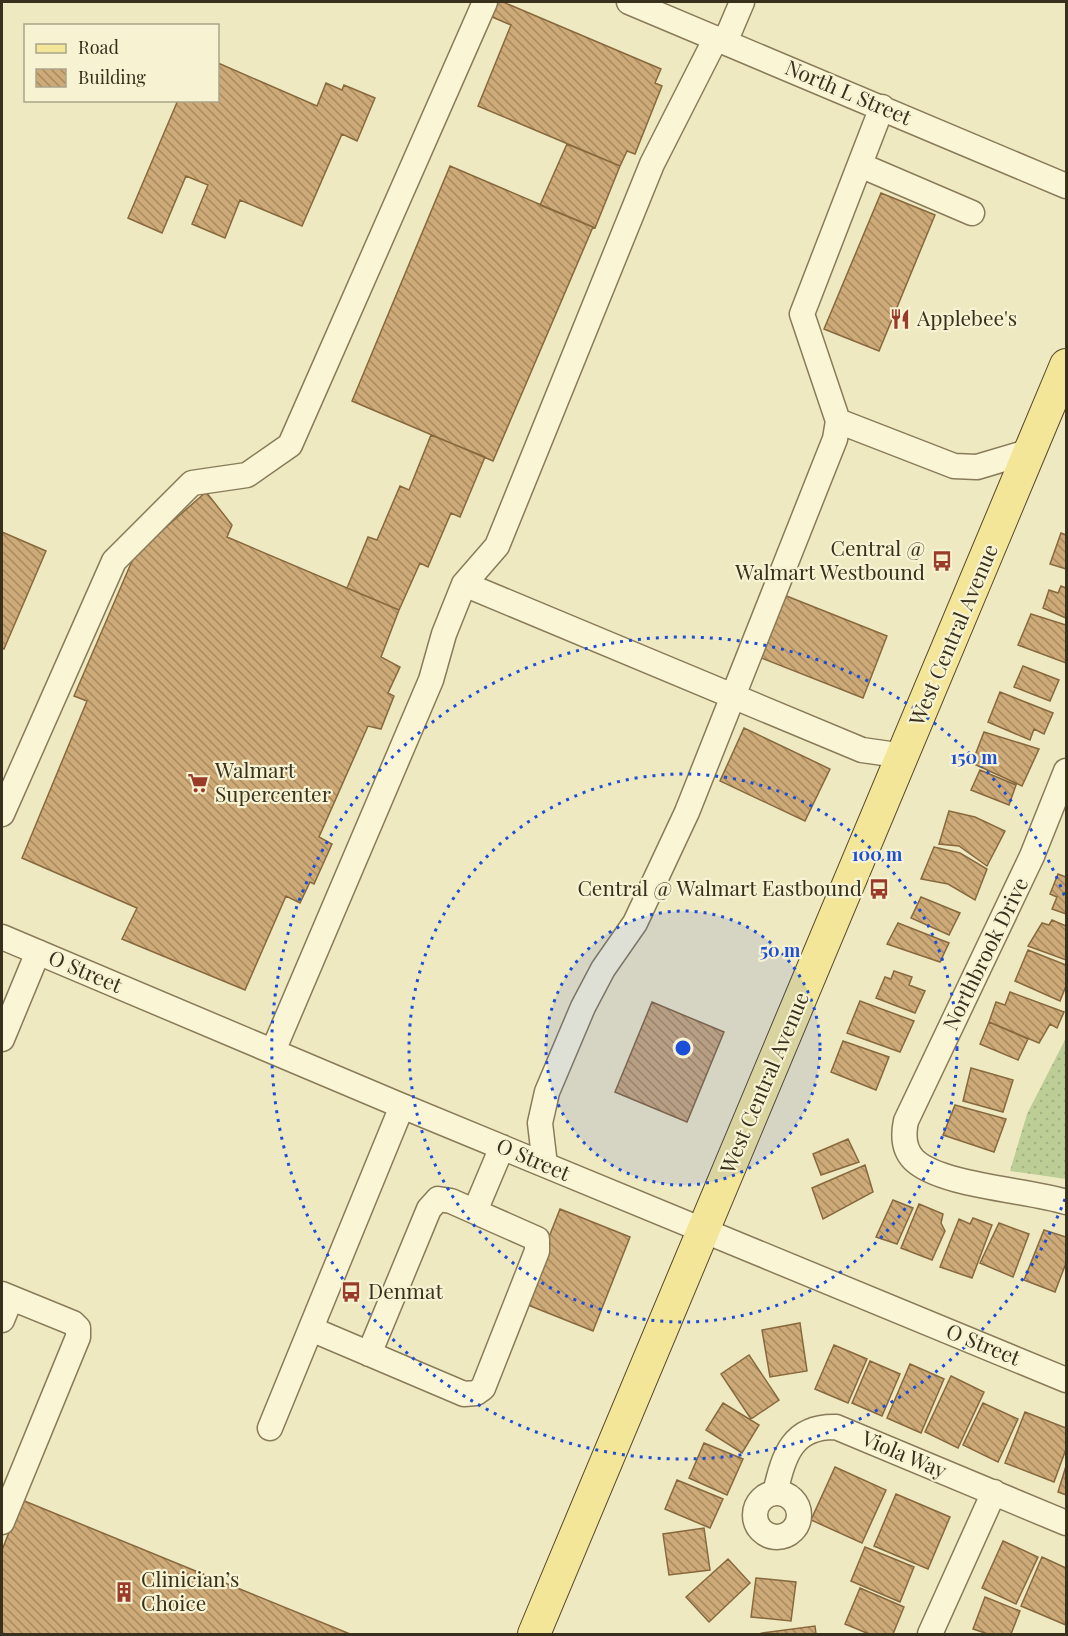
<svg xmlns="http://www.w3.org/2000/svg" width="1068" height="1636" font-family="'Playfair Display',serif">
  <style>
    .park { fill: url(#park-dots) }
    .building { fill: url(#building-back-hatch); stroke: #88693e; stroke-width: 1.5 }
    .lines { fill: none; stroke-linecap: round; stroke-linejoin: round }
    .minor-casing { stroke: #897b59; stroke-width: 27 }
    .major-casing { stroke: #56482d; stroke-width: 34 }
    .minor { stroke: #f9f5d5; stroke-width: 24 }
    .major { stroke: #f3e699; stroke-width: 32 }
    .ring { fill: none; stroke: #1d4ed8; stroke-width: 3; stroke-dasharray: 3 6 }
    .labels { text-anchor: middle; stroke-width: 4.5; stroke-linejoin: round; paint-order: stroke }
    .street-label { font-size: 21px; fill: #382f1d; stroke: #f6f2d2 }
    .poi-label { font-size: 21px; fill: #382f1d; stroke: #f6f2d2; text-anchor: start }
    .centre { fill: #1d4ed8; stroke: #f6f2d2; stroke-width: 3 }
    .ring-label { font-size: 18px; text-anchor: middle; font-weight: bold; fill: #1d4ed8; stroke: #f6f2d2; stroke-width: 4.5; stroke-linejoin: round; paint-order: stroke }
  </style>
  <defs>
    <pattern id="park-dots" width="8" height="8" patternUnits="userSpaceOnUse" patternTransform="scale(1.5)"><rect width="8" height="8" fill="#bdcd96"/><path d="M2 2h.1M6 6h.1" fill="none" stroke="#a3b081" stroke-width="1.8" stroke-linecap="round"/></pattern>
    <pattern id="building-back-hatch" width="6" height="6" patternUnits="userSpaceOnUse" patternTransform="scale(1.5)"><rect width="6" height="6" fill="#cdaa77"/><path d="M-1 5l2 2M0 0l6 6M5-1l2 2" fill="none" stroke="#a78b61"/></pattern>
  </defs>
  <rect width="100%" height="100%" fill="#efe9c2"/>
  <path class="park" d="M1066 1038V1179L1010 1171 1027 1114Z"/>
  <path class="building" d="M496 2H503L661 69 655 83 662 86 635 154 627 151 620 166 478 106 511 25 490 16Z
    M218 63 317 106 326 83 342 90 344 85 375 98 357 141 342 134 302 226 240 200 225 238 192 224 208 185 186 176 162 233 128 218 178 100H218Z
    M567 144 620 166 595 228 540 205Z
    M450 166 593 227 493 461 352 401Z
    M881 193 935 215 879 351 824 329Z
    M431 435 485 457 460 517 451 513 428 567 420 563 399 610 347 588 368 537 377 540 400 486 409 490Z
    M206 492 232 525 227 537 399 610 381 657 400 667 388 693 394 696 381 729 368 726 319 837 332 844 314 884 310 882 300 903 286 896 245 990 122 939 137 908 22 858 87 701 74 696 141 540 158 534Z
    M2 532 46 551 4 649 2 648Z
    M1061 533 1066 535V569L1050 564Z
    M1061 586 1066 588V618L1043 608 1049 590 1058 593Z
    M784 595 887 636 863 698 759 657Z
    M1031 614 1066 625V663L1018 645Z
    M1023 666 1059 680 1050 701 1014 687Z
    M1000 692 1053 713 1044 734 1034 729 1030 740 988 722Z
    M744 728 830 769 805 821 720 781Z
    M984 732 1039 749 1022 786 972 763Z
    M980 770 1016 785 1009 805 971 790Z
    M949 811 975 817 1005 831 987 866 959 846 939 844Z
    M934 847 960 853 987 869 975 900 948 884 921 879Z
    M1058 874 1066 877V914L1052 909 1057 897 1050 894Z
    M921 897 960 913 949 935 911 918Z
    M1052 920 1066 926V960L1028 946 1042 923 1049 925Z
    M898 923 949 943 940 962 887 944Z
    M1028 950 1066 965V986L1060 1001 1015 981Z
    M894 971 912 977 909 985 925 991 915 1013 876 998 885 977 891 979Z
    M1010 992 1064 1012 1057 1028 1050 1024 1039 1043 989 1022 996 1002 1005 1005Z
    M860 1001 914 1021 900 1052 847 1033Z
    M652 1002 724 1032 687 1122 615 1092Z
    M989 1022 1028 1039 1018 1060 980 1044Z
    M843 1041 889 1057 876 1090 831 1072Z
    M971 1068 1013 1080 1003 1112 963 1101Z
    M955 1105 1006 1119 994 1152 943 1135Z
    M848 1139 859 1162 821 1175 813 1154Z
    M865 1165 873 1192 823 1219 812 1188Z
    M893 1200 913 1208 897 1244 876 1237Z
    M919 1204 943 1214 941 1223 945 1231 932 1260 901 1248Z
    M560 1209 630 1237 593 1331 523 1303Z
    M973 1218 992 1225 972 1278 940 1267 959 1219 970 1224Z
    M999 1223 1029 1234 1013 1277 980 1263Z
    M1044 1230 1066 1237V1263L1055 1292 1024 1280Z
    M800 1323 807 1371 770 1377 762 1330Z
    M834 1345 867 1359 848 1403 815 1389Z
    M749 1355 779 1400 751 1419 721 1374Z
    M870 1361 900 1374 882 1416 852 1403Z
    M910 1364 944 1379 921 1433 887 1418Z
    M951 1376 984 1392 958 1448 925 1432Z
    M723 1403 759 1425 742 1453 706 1430Z
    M983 1403 1018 1419 998 1462 963 1445Z
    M1025 1412 1066 1428V1449L1054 1482 1005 1463Z
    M704 1443 743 1459 727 1495 689 1478Z
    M1066 1466V1495L1058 1492Z
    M835 1467 886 1490 862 1543 811 1520Z
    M677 1480 723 1499 710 1528 665 1509Z
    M896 1494 950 1517 928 1569 874 1546Z
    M22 1500 350 1634H2V1550Z
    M704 1528 710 1570 669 1575 663 1534Z
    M1003 1541 1038 1557 1016 1604 982 1588Z
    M865 1547 914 1567 900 1602 851 1581Z
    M1042 1557 1066 1568V1625L1021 1606Z
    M728 1559 750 1583 709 1622 686 1597Z
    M756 1578 796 1582 791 1621 751 1617Z
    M860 1588 904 1607 893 1634H869L845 1624Z
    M985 1597 1020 1611 1011 1634H988L973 1629Z
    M815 1626 816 1634H763L762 1633Z"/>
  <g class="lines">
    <g class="minor-casing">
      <path id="minor" d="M629 2 1066 186
        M725 42 742 2
        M882 107 802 314 838 421 954 466 977 467 1031 451
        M860 165 972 213
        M464 584 862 750 904 756
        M1066 771 1032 856 906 1121C903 1135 903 1149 914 1160 941 1186 1029 1190 1066 1202
        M2 814 114 561 192 483 247 475 290 445 485 2
        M2 937 402 1106 1066 1380
        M2 1039 38 952
        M273 1051 431 680 444 634 464 584 497 546 652 164 716 38
        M545 1165 540 1123 547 1092 583 1007 603 969 635 923 687 812 835 439 838 421
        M475 1211 502 1147
        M2 1294 73 1323 78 1328V1337L2 1522
        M2 1320 11 1298
        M311 1329 464 1394 476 1393 483 1388 537 1251V1239L451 1201 438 1199 429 1209 369 1354
        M270 1428 402 1106
        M775 1493C784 1455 792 1426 836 1427L1066 1523
        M755 1515a22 22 0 1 1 44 0a22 22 0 1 1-44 0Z
        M930 1634 994 1492"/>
    </g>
    <g class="major-casing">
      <path id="major" d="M534 1634 1066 365"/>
    </g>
    <use href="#minor" class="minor"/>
    <use href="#major" class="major"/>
  </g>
  <circle cx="683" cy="1048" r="137" fill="#1d4ed8" fill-opacity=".12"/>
  <g class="ring">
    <circle cx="683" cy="1048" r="137"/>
    <circle cx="683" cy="1048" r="274"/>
    <path d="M1065 1199A411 411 0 1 1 1065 897"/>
  </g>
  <defs>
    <g id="restaurant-bare" transform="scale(1.62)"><path d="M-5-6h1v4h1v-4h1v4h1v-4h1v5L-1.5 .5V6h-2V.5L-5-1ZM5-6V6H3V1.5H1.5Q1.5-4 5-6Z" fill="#993b28" stroke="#f6f2d2" stroke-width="2.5" paint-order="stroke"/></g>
    <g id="bus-bare" transform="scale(1.62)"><path d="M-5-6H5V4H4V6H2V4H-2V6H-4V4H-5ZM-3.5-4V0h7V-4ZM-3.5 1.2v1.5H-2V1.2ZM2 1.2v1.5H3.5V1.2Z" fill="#993b28" stroke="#f6f2d2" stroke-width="2.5" paint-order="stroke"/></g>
    <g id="supermarket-bare" transform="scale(1.62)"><path d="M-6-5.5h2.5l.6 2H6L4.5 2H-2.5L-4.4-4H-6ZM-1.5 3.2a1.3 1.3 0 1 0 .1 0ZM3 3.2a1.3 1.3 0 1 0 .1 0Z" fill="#993b28" stroke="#f6f2d2" stroke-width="2.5" paint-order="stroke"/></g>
    <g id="building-bare" transform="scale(1.62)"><path d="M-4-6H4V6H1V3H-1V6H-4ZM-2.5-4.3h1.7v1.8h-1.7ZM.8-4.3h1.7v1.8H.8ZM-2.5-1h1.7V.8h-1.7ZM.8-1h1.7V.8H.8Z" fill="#993b28" stroke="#f6f2d2" stroke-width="2.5" paint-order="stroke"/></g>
  </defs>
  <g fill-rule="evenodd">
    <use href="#restaurant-bare" x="900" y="319"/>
    <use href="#bus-bare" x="942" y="561"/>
    <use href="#supermarket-bare" x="198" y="783"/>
    <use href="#bus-bare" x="879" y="889"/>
    <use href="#bus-bare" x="351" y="1292"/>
    <use href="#building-bare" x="124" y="1592"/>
  </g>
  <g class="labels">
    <g class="street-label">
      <text transform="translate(848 93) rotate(23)" y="7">North L Street</text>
      <text transform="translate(954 635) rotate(-67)" y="7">West Central Avenue</text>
      <text transform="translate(986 954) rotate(-64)" y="7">Northbrook Drive</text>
      <text transform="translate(85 972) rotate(23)" y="7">O Street</text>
      <text transform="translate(765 1083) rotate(-67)" y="7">West Central Avenue</text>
      <text transform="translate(533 1160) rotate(23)" y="7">O Street</text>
      <text transform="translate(983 1345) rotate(22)" y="7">O Street</text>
      <text transform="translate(904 1455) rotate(23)" y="7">Viola Way</text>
    </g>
    <g class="poi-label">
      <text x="917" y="326">Applebee's</text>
      <text x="925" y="556" text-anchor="end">Central @<tspan x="925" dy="24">Walmart Westbound</tspan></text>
      <text x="215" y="778">Walmart<tspan x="215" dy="24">Supercenter</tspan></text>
      <text x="862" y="896" text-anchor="end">Central @ Walmart Eastbound</text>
      <text x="368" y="1299">Denmat</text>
      <text x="141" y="1587">Clinician’s<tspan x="141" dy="24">Choice</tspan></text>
    </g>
  </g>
  <circle cx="683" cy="1048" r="9" class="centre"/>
  <g class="ring-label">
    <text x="974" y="764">150 m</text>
    <text x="877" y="861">100 m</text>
    <text x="780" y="957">50 m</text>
  </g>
  <rect width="1068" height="1636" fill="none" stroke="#382f1d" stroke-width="6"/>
  <rect x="24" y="24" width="195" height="78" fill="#f6f2d2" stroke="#aaa48a" stroke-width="1.5"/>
  <rect x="36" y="44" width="30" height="9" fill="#f3e699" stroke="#aaa48a" stroke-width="1.5"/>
  <text x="78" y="54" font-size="18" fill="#382f1d">Road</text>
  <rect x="36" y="69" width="30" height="18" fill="url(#building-back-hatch)" stroke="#aaa48a" stroke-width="1.5"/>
  <text x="78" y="84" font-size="18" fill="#382f1d">Building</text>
</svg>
